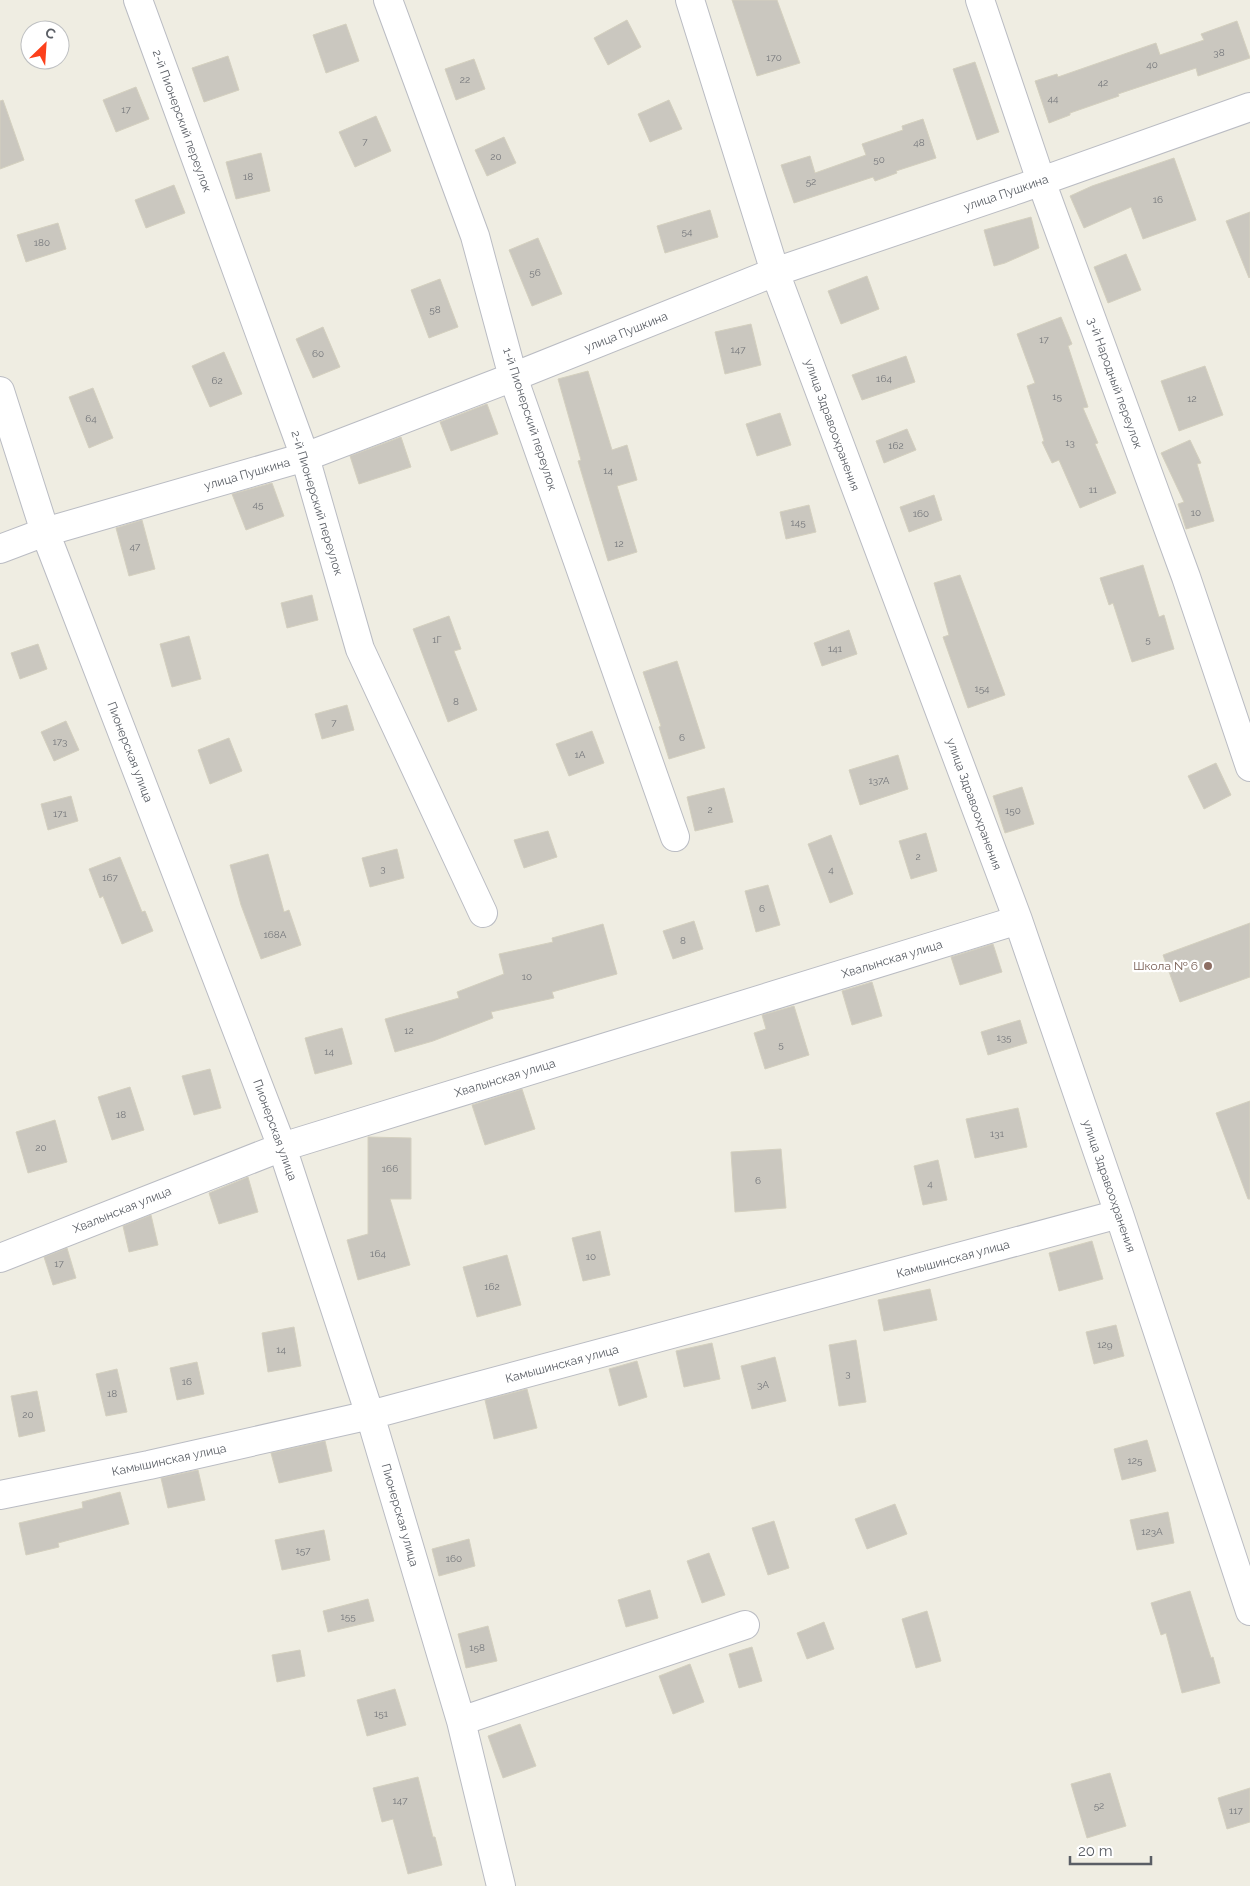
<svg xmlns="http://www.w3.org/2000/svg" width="1250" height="1886" font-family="Raleway,sans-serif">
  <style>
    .building { fill: #cac7bf; stroke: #d4d0bf }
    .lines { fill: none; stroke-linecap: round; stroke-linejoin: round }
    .minor-casing { stroke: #babcc3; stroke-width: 30 }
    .minor { stroke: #fff; stroke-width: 28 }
    .education-dot { fill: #8d6e63; stroke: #fff; stroke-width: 2 }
    .labels { text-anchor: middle; stroke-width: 4.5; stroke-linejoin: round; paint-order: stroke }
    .number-label { font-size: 10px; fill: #76787c }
    .street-label { font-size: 12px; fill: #5a5e65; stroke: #fff }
    .education-label { font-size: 12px; fill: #785e54; stroke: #fff; text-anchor: end }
  </style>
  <rect width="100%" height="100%" fill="#efede2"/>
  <path class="building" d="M732 0H777L800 63 757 76Z
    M627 20 641 47 608 65 594 38Z
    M1237 21 1250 58 1198 76 1196 68 1118 94 1119 96 1070 113V115L1049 123 1035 81 1057 74 1058 77 1156 43 1160 55 1204 40 1201 34Z
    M346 24 359 61 326 73 313 35Z
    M228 56 239 90 204 102 192 68Z
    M474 59 485 89 456 100 445 69Z
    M975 62 999 132 977 140 953 69Z
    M136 87 149 119 116 132 103 100Z
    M3 100 24 160 0 169V101Z
    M669 100 682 129 650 142 638 114Z
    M376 116 391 151 355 167 339 132Z
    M923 119 936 158 896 171 897 173 875 181 873 177 794 203 781 165 810 156 815 173 866 155 862 144 903 130 902 126Z
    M504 137 516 163 487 176 475 150Z
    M261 153 270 191 236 199 226 162Z
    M1174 158 1196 220 1143 239 1131 207 1084 228 1070 196 1092 186Z
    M174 185 185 213 146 228 135 200Z
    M710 210 718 237 665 253 657 226Z
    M1250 212V277L1249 278 1226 221Z
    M1031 217 1039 248 1005 263 994 266 984 230Z
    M58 223 66 249 26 262 17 235Z
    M538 238 562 294 532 306 509 250Z
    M1126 254 1141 290 1108 303 1094 267Z
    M867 276 879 309 841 324 828 291Z
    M440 279 458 327 429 338 411 290Z
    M1061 317 1072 344 1068 346 1088 407 1083 408 1098 443 1095 444 1116 493 1080 508 1059 460 1052 463 1042 442 1044 441 1027 386 1035 383 1017 334Z
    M751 324 761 365 725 374 715 332Z
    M323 327 340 367 313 378 296 339Z
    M224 352 242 394 210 407 192 366Z
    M906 356 915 382 862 400 852 375Z
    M1205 366 1223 415 1179 431 1161 381Z
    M588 371 612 450 627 445 637 480 617 486 637 552 608 561 578 461 581 460 558 379Z
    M93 388 113 438 89 448 69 397Z
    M487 404 498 434 451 451 440 422Z
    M780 413 791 445 757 456 746 424Z
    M907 429 916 450 884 463 876 441Z
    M401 437 411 467 359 484 350 456Z
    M1190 440 1201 463 1197 464 1214 521 1186 529 1178 504 1184 502 1161 453Z
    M272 483 284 516 246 530 232 494Z
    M934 495 942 520 909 532 900 507Z
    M809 505 816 532 786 539 780 512Z
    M142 520 155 569 129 576 116 528Z
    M1143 565 1159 617 1164 615 1174 649 1132 662 1113 603 1109 605 1100 578Z
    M960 575 1005 695 968 708 943 637 949 635 934 583Z
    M312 595 318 620 287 628 281 603Z
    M449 616 461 649 454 651 477 710 448 722 413 629Z
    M849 630 857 654 822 666 814 643Z
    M189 636 201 679 172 687 160 644Z
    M38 644 47 669 20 679 11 653Z
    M677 661 705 748 669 759 659 727 661 726 643 672Z
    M347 705 354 730 322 739 315 714Z
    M66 721 79 750 54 761 41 732Z
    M592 731 604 763 569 776 556 744Z
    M229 738 242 771 210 784 198 750Z
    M898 755 908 789 860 805 849 770Z
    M1216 763 1231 795 1204 809 1188 776Z
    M1022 787 1034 824 1005 833 993 796Z
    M724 788 733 822 695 831 687 797Z
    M71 796 78 821 48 830 41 804Z
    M548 831 557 857 524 868 514 840Z
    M926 833 937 871 911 879 899 841Z
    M831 835 853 894 830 903 808 844Z
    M397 849 404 878 370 887 362 858Z
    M268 854 284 912 289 910 301 945 261 959 241 905 230 865Z
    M120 857 142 912 145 911 153 931 122 944 103 896 100 898 89 869Z
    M768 885 780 925 756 932 745 891Z
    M694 921 703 949 673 959 663 931Z
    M1250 923V977L1180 1002 1163 955Z
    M603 924 617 974 552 992 554 998 491 1012 493 1018 433 1041 395 1052 385 1019 459 998 457 992 504 974 499 954 553 942 552 938Z
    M993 944 1002 972 960 985 951 957Z
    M872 982 882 1016 852 1025 842 991Z
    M794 1006 809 1055 765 1069 754 1033 766 1029 762 1015Z
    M1020 1020 1027 1043 988 1055 981 1032Z
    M342 1028 352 1064 315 1074 305 1038Z
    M210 1069 221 1108 194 1115 182 1076Z
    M130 1087 144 1130 112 1140 98 1097Z
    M522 1089 535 1129 485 1145 472 1105Z
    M1250 1101V1199H1248L1216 1113Z
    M1018 1108 1027 1147 975 1158 966 1119Z
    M55 1120 67 1162 28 1173 16 1132Z
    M368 1137 411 1138V1199H390L410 1265 358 1280 347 1240 368 1234Z
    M781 1149 786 1208 735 1212 731 1152Z
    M938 1160 947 1200 923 1205 914 1166Z
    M248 1177 258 1212 219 1224 209 1193Z
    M151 1215 158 1245 129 1252 123 1226Z
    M600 1231 610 1275 583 1281 572 1238Z
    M1092 1241 1103 1279 1059 1291 1049 1253Z
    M67 1248 76 1278 53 1285 44 1257Z
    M507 1255 521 1305 477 1317 463 1267Z
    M930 1289 937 1320 884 1331 878 1300Z
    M1116 1325 1124 1356 1094 1364 1086 1332Z
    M294 1327 301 1366 268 1372 262 1333Z
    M856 1340 866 1402 839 1406 829 1345Z
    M712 1343 720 1379 684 1387 676 1351Z
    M775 1357 786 1401 752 1409 741 1366Z
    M637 1361 647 1397 619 1406 609 1369Z
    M197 1362 204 1394 177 1400 170 1368Z
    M117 1369 127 1412 106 1416 96 1374Z
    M527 1389 537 1428 494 1439 485 1400Z
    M37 1391 45 1431 19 1437 11 1396Z
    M1147 1440 1156 1471 1122 1480 1114 1449Z
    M325 1441 332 1471 279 1483 271 1453Z
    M198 1470 205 1500 168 1508 161 1478Z
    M120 1492 129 1524 58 1543 59 1547 26 1555 19 1523 83 1508 82 1502Z
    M895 1504 907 1534 867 1549 855 1519Z
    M1168 1512 1174 1543 1137 1550 1130 1520Z
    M774 1521 789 1568 768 1575 752 1528Z
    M324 1530 330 1560 282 1570 275 1540Z
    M469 1539 475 1566 439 1576 432 1549Z
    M709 1553 725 1595 702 1603 687 1561Z
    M650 1590 658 1618 626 1627 618 1600Z
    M1190 1591 1211 1658 1213 1657 1220 1683 1182 1693 1166 1633 1161 1635 1151 1603Z
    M368 1599 374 1621 328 1632 323 1611Z
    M927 1611 941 1661 916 1668 902 1619Z
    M824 1622 834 1649 807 1659 797 1633Z
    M488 1626 497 1661 466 1668 458 1634Z
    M752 1647 762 1681 739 1688 729 1654Z
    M300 1650 305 1676 277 1682 272 1655Z
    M690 1664 704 1702 673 1714 659 1676Z
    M395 1689 406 1725 367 1736 357 1700Z
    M520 1724 536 1766 503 1778 488 1736Z
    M1110 1773 1126 1826 1087 1838 1071 1784Z
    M418 1777 433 1837H435L442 1865 408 1874 393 1819 382 1822 373 1788Z
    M1250 1788V1822L1227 1829 1218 1798Z"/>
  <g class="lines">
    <g class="minor-casing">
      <path id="minor" d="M138 0 305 457 360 649 483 913
        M388 0 475 236 513 377 675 837
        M690 0 775 272 1018 920 1119 1214 1250 1611
        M980 0 1041 181 1186 577 1250 767
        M0 391 45 532 282 1147 370 1415 461 1721 501 1886
        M0 549 45 532 305 457 513 377 775 272 1019 189 1250 107
        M0 1258 282 1147 1018 920
        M0 1495 149 1465 370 1415 1119 1214
        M461 1721 745 1625"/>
    </g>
    <use href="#minor" class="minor"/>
  </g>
  <circle class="education-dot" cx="1208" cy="966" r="5"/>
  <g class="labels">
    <g class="number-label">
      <text x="1219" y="56">38</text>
      <text x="774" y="61">170</text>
      <text x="1152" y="68">40</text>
      <text x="465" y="83">22</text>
      <text x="1103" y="86">42</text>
      <text x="1053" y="102">44</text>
      <text x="126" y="113">17</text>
      <text x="365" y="145">7</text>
      <text x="919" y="146">48</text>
      <text x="496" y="160">20</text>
      <text x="879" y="163">50</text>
      <text x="248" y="180">18</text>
      <text x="811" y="185">52</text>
      <text x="1158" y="203">16</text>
      <text x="687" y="235">54</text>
      <text x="42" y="246">180</text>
      <text x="535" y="276">56</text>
      <text x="435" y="313">58</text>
      <text x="1044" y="343">17</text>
      <text x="738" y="353">147</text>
      <text x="318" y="357">60</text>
      <text x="884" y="382">164</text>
      <text x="217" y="384">62</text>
      <text x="1057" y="400">15</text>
      <text x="1192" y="402">12</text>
      <text x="91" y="422">64</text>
      <text x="1070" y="446">13</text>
      <text x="896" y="449">162</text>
      <text x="608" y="474">14</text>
      <text x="1093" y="493">11</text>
      <text x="258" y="508">45</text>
      <text x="1196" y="516">10</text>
      <text x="921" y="517">160</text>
      <text x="798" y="526">145</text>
      <text x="619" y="547">12</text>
      <text x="135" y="550">47</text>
      <text x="437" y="643">1Г</text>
      <text x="1148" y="643">5</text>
      <text x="835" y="652">141</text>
      <text x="982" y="692">154</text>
      <text x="456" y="705">8</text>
      <text x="334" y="726">7</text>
      <text x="682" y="741">6</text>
      <text x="60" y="745">173</text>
      <text x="580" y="758">1А</text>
      <text x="879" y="784">137А</text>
      <text x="710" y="813">2</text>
      <text x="1013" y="814">150</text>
      <text x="60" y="817">171</text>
      <text x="918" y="860">2</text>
      <text x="383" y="872">3</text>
      <text x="831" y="873">4</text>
      <text x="110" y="881">167</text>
      <text x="762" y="912">6</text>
      <text x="275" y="938">168А</text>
      <text x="683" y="944">8</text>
      <text x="527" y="980">10</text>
      <text x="409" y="1034">12</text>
      <text x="1004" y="1041">135</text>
      <text x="781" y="1048">5</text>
      <text x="329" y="1055">14</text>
      <text x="121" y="1118">18</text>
      <text x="997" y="1137">131</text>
      <text x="41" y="1151">20</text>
      <text x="390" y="1172">166</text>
      <text x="758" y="1184">6</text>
      <text x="930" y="1187">4</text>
      <text x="378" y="1257">164</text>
      <text x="591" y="1260">10</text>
      <text x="59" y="1267">17</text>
      <text x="492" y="1290">162</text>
      <text x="1105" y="1348">129</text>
      <text x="281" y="1353">14</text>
      <text x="848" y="1377">3</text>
      <text x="187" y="1385">16</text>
      <text x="763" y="1388">3А</text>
      <text x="112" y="1397">18</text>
      <text x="28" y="1418">20</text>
      <text x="1135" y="1464">125</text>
      <text x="1152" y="1535">123А</text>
      <text x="303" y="1554">157</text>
      <text x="454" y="1562">160</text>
      <text x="348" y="1620">155</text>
      <text x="477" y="1651">158</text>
      <text x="381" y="1717">151</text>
      <text x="400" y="1804">147</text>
      <text x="1099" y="1809">52</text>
      <text x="1236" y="1814">117</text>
    </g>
    <g class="street-label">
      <text transform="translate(182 121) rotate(70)" y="4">2-й Пионерский переулок</text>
      <text transform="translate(1006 193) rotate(-19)" y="4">улица Пушкина</text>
      <text transform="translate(626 332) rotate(-22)" y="4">улица Пушкина</text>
      <text transform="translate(1115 383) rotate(70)" y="4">3-й Народный переулок</text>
      <text transform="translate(530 419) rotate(72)" y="4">1-й Пионерский переулок</text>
      <text transform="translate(832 425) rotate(70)" y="4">улица Здравоохранения</text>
      <text transform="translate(247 474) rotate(-16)" y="4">улица Пушкина</text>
      <text transform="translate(317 503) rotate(73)" y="4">2-й Пионерский переулок</text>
      <text transform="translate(130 752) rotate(69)" y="4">Пионерская улица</text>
      <text transform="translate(974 804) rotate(70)" y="4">улица Здравоохранения</text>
      <text transform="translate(892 959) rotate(-17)" y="4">Хвалынская улица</text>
      <text transform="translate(505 1078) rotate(-17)" y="4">Хвалынская улица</text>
      <text transform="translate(275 1130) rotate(70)" y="4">Пионерская улица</text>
      <text transform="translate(1109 1186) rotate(71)" y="4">улица Здравоохранения</text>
      <text transform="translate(122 1210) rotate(-22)" y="4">Хвалынская улица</text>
      <text transform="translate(953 1259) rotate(-15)" y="4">Камышинская улица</text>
      <text transform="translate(562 1364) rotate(-15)" y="4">Камышинская улица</text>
      <text transform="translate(169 1460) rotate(-12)" y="4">Камышинская улица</text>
      <text transform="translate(400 1515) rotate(74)" y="4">Пионерская улица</text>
    </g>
    <g class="education-label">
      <text x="1198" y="970">Школа № 6</text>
    </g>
  </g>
  <g transform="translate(45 45) rotate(25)"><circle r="24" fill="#ffffff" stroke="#bdbfc1"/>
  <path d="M0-4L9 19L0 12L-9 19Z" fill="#fc401b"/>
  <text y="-8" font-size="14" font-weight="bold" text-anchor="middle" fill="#5a5e65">С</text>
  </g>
  <path d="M1070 1856v8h81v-8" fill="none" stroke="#5a5e65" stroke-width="2.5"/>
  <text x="1078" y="1856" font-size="15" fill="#5a5e65" stroke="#ffffff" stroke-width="4" paint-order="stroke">20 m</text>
</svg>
